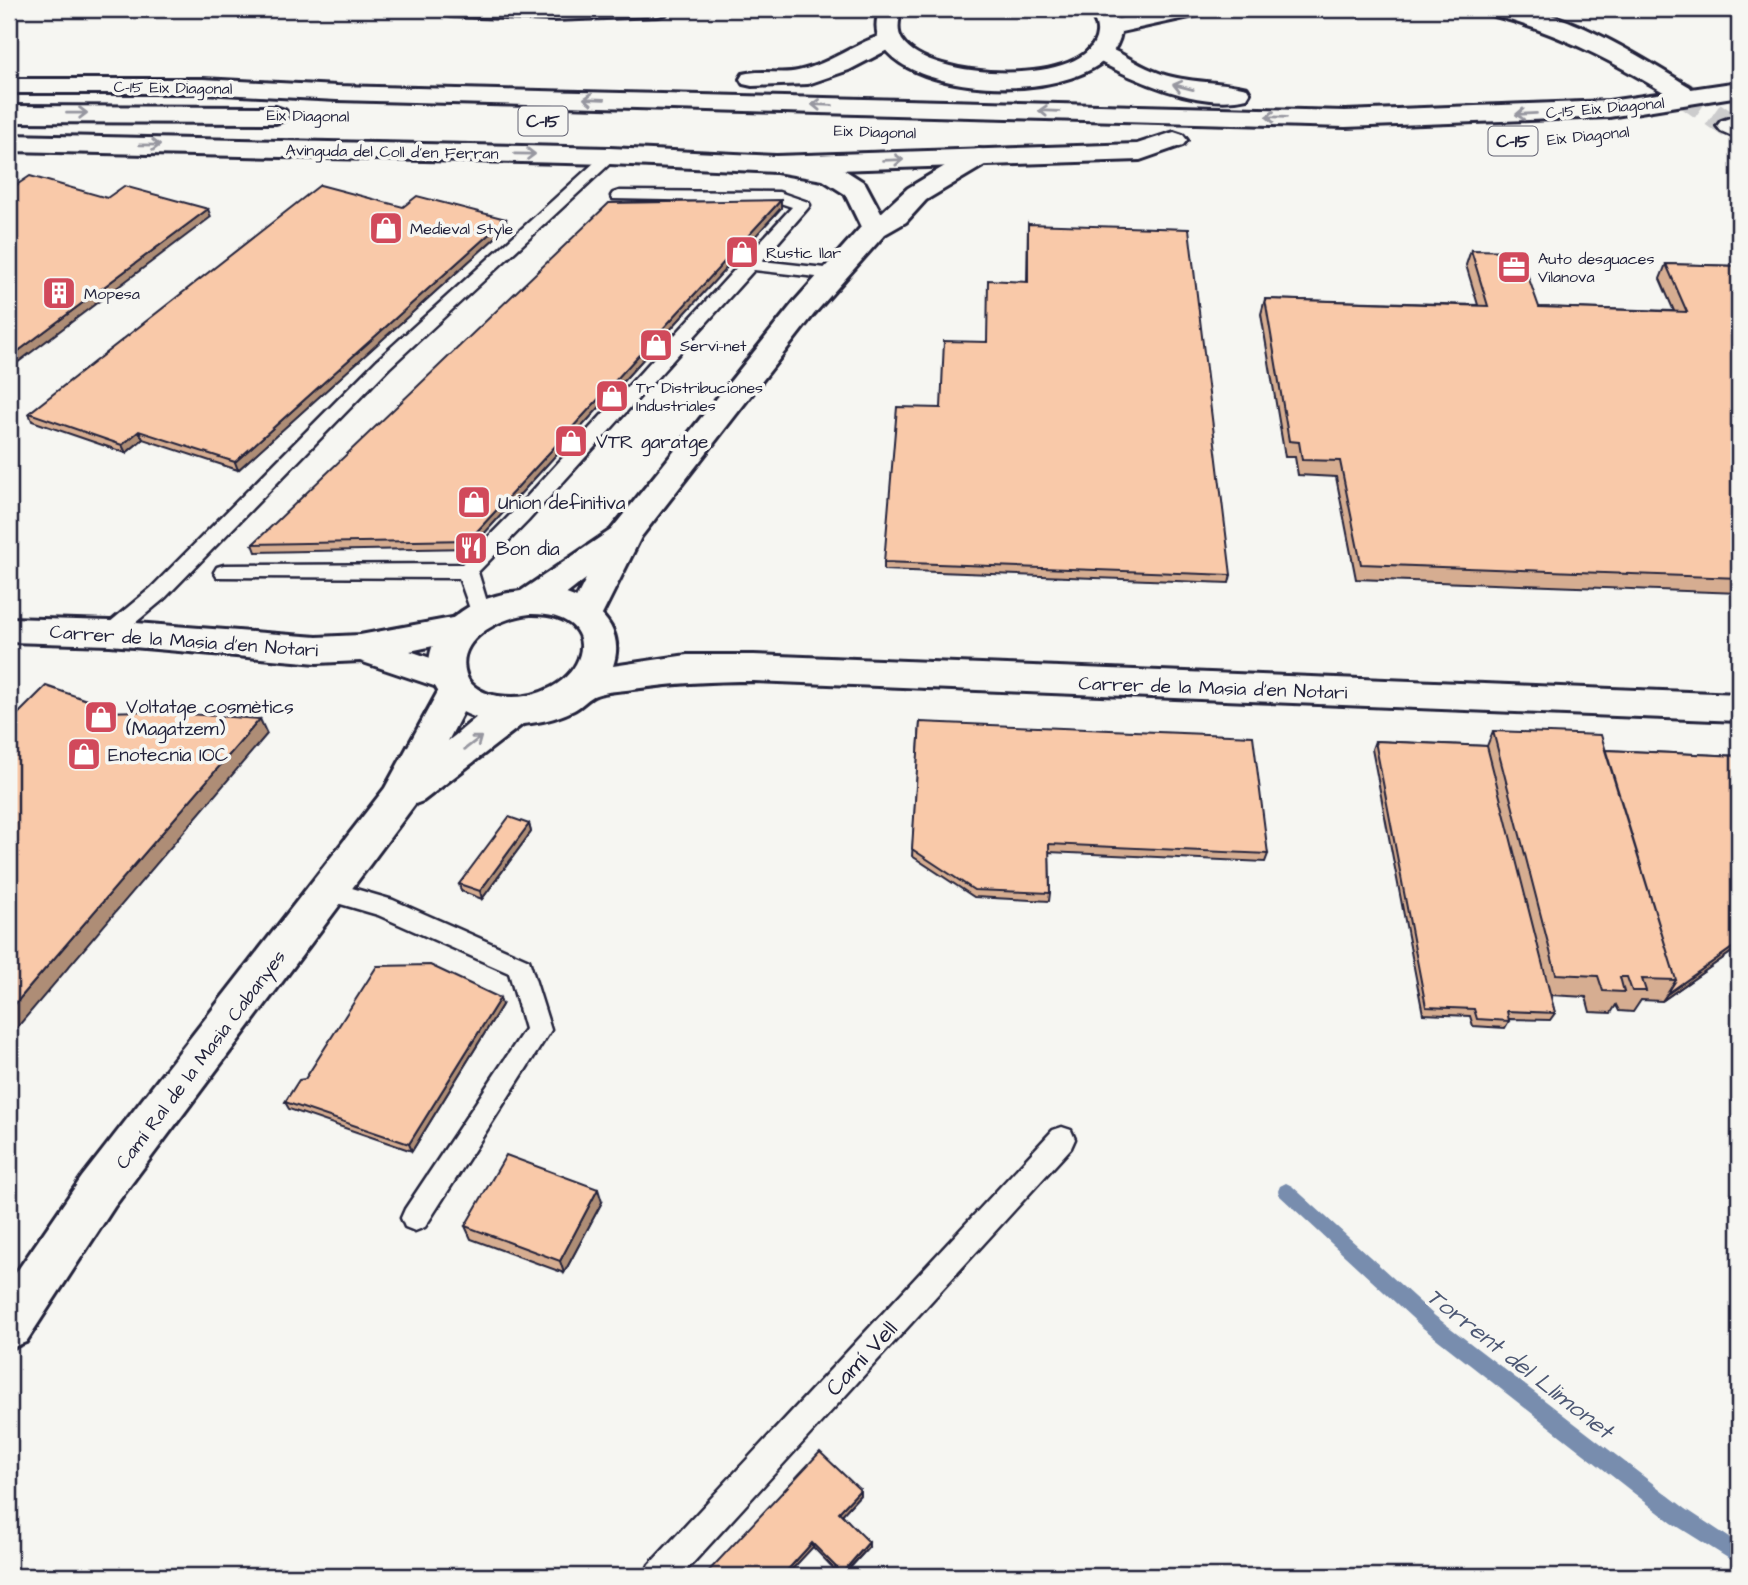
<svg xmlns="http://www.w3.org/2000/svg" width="1748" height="1585" font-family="'Architects Daughter',sans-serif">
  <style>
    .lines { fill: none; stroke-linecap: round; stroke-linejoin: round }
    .stream { fill: #788dae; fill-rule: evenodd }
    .secondary-tunnel { stroke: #cccccd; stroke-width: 26; stroke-dasharray: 26 13; stroke-linecap: butt }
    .lane-casing { stroke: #22223b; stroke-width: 5 }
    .street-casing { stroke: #22223b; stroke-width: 6 }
    .secondary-casing { stroke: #22223b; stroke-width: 6 }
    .highway-casing { stroke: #22223b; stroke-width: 6 }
    .lane { fill: #f6f6f2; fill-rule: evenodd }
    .street { fill: #f6f6f2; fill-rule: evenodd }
    .secondary { fill: #f6f6f2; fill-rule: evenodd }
    .highway { fill: #f6f6f2; fill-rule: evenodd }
    .wall { fill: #d6ad91; stroke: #22223b; stroke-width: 2 }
    .shaded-wall { fill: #ae8d76; stroke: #22223b; stroke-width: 2 }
    .building { fill: #f9c9a9; stroke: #22223b; stroke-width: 2 }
    .oneway { stroke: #9797a0 }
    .labels { text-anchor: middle; stroke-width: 7; stroke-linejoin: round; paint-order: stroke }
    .far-street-label { font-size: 16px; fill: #22223b; stroke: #f6f6f2 }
    .far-poi-label { font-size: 16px; fill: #22223b; stroke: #f6f6f2; text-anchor: start }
    .shield { fill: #f6f6f2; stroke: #626272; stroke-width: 2 }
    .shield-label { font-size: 18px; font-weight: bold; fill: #22223b }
    .poi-label { font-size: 19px; fill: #22223b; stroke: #f6f6f2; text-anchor: start }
    .street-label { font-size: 19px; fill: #22223b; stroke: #f6f6f2 }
    .near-street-label { font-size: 23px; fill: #22223b; stroke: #f6f6f2 }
    .near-water-label { font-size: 24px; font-style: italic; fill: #4d5874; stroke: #f6f6f2 }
  </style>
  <rect width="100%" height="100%" fill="#f6f6f2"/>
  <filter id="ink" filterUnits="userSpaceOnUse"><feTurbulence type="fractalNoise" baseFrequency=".0143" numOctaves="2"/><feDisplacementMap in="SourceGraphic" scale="14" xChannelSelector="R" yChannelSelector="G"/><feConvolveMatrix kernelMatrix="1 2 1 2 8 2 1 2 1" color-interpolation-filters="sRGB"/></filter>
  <g filter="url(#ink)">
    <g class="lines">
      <path class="stream" d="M1286 1183 1292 1186 1435 1316 1686 1509 1739 1544V1565L1672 1523 1423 1328 1280 1196 1278 1191 1280 1186Z"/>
      <path class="secondary-tunnel" d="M1681 92 1730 126"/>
      <g class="lane-casing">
        <path id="lane" d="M610 151 618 156 615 159 389 368 165 598 117 638 110 640 103 638 100 633 103 628 151 588 377 360 605 153Z
          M619 191 779 192 808 202 810 205 808 208 762 261 834 269 842 274 834 279 754 270 528 521 478 572 491 615 488 620 481 622 474 620 459 578 217 577 214 572 217 567 224 565 462 564 514 511 792 207 777 202 613 199 611 196 613 193Z
          M328 881 393 900 529 960 551 1030 425 1227 415 1231 405 1227 401 1218 405 1209 525 1029 509 973 378 915 320 898 316 891 320 884Z
          M1062 1127 1071 1130 1075 1139 1071 1148 681 1576H644L649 1565 1053 1130Z"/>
      </g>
      <g class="street-casing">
        <path id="street" d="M9 135 610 148 776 156 840 167 865 183 881 213 908 188 970 151 979 149 988 151 992 157 988 163 926 200 906 222 885 234 814 314 641 537 597 625 585 628 573 625 567 616 586 579C566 593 544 618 518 611L513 602 518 593 611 530 794 302 861 227 845 194 823 180 776 172 610 164 9 151Z
          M463 616 475 619 481 628 475 637 410 651 460 668 465 677 463 680 469 682 474 691 448 741C471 724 498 691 528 700L533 710 528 720 423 801 415 804 114 1207 26 1342 9 1349V1283L82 1177 385 788 440 688 360 661 317 663 110 645 9 642V618L110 621 317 637 360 635Z"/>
      </g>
      <g class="secondary-casing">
        <path id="secondary" d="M439 9H670L666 14 658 16 554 20 451 16 443 14Z
          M880 9H902C899 19 896 30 902 40 929 82 1092 87 1097 33 1098 23 1092 16 1088 9H1111L1118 19 1164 9H1207L1203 14 1121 32C1109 117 843 100 880 9Z
          M1484 9C1497 8 1510 8 1522 9 1571 13 1648 61 1690 87L1693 92 1690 97 1681 99 1672 97C1613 61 1555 31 1488 14Z
          M1730 118 1739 121V139L1721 131 1717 126 1721 121Z
          M550 590C587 596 628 623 613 666L687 655H754L1739 694V721L754 681C713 681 674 683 633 689 621 691 607 691 596 695 589 697 582 706 574 710 548 723 516 728 487 721 416 703 410 639 472 605 495 593 524 589 550 590ZM530 614C619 612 581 708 498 696 488 695 471 688 467 677 452 639 502 617 530 614Z"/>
      </g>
      <g class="highway-casing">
        <path id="highway" d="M889 33 897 35 901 40 897 45 849 70 808 84 752 86 743 84 740 79 743 74C761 69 780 75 798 71 831 64 857 41 889 33Z
          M1099 45C1119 50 1135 64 1154 71 1184 84 1216 80 1247 88L1250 93 1247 98C1198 110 1132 79 1091 57L1087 52 1091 47Z
          M9 79H203L337 86 1345 111 1609 101 1739 82V96L1609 117 1345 127 337 100 203 93H9Z
          M9 106 276 107 285 110 289 115 285 120 276 123 9 122Z
          M1174 132 1183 135 1187 140 1183 145 1140 160 776 172 767 170 763 164 767 158 776 156 1137 144Z"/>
      </g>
      <use href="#lane" class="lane"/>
      <use href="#street" class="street"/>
      <use href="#secondary" class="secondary"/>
      <use href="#highway" class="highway"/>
    </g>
    <path class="wall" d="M403 207 507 227 238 470 143 439 126 453 32 421 29 413Z
      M781 208 471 548 256 552 253 544Z
      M1028 224 1231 575 1229 583 884 570V562L941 408 1027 282Z
      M1471 250 1539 307 1674 311 1660 279 1666 264 1739 266V593L1356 579 1336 477 1298 475 1295 457H1285L1261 314 1265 299 1478 305 1466 265Z
      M920 722 1268 854 1265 862 1049 852 1050 893 1049 901 974 897 912 856Z
      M1493 731 1605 750 1739 756V947L1662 1001 1641 1000 1633 1012 1619 1011 1616 1005 1611 1013 1590 1012 1586 997 1550 995 1555 1013 1550 1020 1509 1019V1021L1505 1028 1473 1026 1470 1016 1423 1014 1372 749 1375 741 1487 746Z
      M529 824 531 832 482 899 461 891 459 884Z
      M502 1005 412 1151 289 1109 285 1102 305 1079Z
      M602 1202 564 1273 471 1239 465 1226Z
      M860 1495 842 1514 869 1547 843 1576H841L813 1547 704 1576Z"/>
    <path class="shaded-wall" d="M781 200V208L471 548 469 540Z
      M208 209 211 217 9 369V358Z
      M506 219 507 227 238 470 235 462Z
      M139 431 143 439 126 453 122 445Z
      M260 719 267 734 9 1037V1011Z
      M529 824 531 832 482 899 480 891Z
      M1739 943V947L1662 1001 1667 994Z
      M500 998 502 1005 412 1151 409 1144Z
      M598 1189 602 1202 564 1273 560 1261Z
      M860 1490V1495L840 1517 839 1512Z
      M869 1542V1547L842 1576V1573Z
      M812 1543 813 1547 786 1576H782Z"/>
    <path class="building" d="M30 176 107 198 124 186 208 209 9 358V190Z
      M320 185 403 207 417 196 506 219 235 462 139 431 122 445 29 413Z
      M781 200 469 540 253 544 609 203Z
      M1028 224 1189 229 1231 575 884 562 897 407 941 408 944 341 987 342 988 280 1028 282Z
      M1471 250 1519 251 1539 307 1687 312 1666 264 1739 266V578L1361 564 1340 461 1302 460 1299 442 1289 441 1265 299 1488 306Z
      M46 686 93 702 101 712 145 711 260 719 9 1011V723Z
      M920 722 1253 736 1268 854 1049 844 1050 893 974 890 912 849Z
      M1493 731 1601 735 1676 980 1642 979 1646 991H1632L1627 977H1620L1624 992 1603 991 1598 976 1556 974Z
      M1375 741 1487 746 1555 1013 1507 1011 1509 1021 1477 1019 1474 1009 1426 1007Z
      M1605 750 1739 756V943L1667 994 1676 980Z
      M509 817 529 824 480 891 459 884Z
      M430 965 500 998 409 1144 285 1102 299 1080 305 1079 377 966Z
      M506 1155 598 1189 560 1261 465 1226Z
      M820 1452 860 1490 839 1512 869 1542 842 1573 812 1543 782 1576H704Z"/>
    <defs><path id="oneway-shaft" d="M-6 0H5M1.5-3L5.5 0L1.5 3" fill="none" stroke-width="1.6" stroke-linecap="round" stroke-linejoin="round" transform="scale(1.75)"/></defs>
    <g class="oneway">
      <use href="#oneway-shaft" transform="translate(1183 87) rotate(-166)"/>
      <use href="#oneway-shaft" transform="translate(594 99) rotate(-178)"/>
      <use href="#oneway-shaft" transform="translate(822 105) rotate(-178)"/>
      <use href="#oneway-shaft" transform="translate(1049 111) rotate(-178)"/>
      <use href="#oneway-shaft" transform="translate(77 113) rotate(-1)"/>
      <use href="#oneway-shaft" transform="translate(1526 114) rotate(177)"/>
      <use href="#oneway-shaft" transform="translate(1276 117) rotate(-178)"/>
      <use href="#oneway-shaft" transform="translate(150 145) rotate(1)"/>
      <use href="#oneway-shaft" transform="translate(525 154) rotate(1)"/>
      <use href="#oneway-shaft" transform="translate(893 160) rotate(-2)"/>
      <use href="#oneway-shaft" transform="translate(473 743) rotate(-37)"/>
    </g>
  </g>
  <defs>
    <g id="shop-square" transform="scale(1.75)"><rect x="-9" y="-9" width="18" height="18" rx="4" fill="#d1495b" stroke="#f6f6f2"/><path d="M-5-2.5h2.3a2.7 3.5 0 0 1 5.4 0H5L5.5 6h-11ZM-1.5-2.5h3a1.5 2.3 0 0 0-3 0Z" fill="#fff"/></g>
    <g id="office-square" transform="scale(1.75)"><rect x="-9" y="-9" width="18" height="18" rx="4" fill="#d1495b" stroke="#f6f6f2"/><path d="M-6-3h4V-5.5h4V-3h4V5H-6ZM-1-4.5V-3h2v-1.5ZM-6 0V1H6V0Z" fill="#fff"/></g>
    <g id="building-square" transform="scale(1.75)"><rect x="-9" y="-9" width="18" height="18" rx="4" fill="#d1495b" stroke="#f6f6f2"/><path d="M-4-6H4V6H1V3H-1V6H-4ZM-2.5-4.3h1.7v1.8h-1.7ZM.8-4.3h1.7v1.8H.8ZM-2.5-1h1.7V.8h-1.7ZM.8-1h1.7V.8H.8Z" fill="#fff"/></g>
    <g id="restaurant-square" transform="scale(1.75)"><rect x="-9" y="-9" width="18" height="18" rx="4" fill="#d1495b" stroke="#f6f6f2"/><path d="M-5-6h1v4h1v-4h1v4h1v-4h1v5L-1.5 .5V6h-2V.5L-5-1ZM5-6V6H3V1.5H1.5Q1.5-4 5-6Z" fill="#fff"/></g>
  </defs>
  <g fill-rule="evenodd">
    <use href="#shop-square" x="386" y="228"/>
    <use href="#shop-square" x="742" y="252"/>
    <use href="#office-square" x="1514" y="267"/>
    <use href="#building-square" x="59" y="293"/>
    <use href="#shop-square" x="656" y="345"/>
    <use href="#shop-square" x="612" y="396"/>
    <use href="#shop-square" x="571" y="441"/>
    <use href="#shop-square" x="474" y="502"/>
    <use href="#restaurant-square" x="471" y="548"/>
    <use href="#shop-square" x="101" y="717"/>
    <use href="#shop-square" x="84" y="754"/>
  </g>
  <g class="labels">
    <g class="far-street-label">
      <text transform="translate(173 87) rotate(1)" y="6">C-15 Eix Diagonal</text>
      <text transform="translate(1605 107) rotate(-5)" y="6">C-15 Eix Diagonal</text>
      <text transform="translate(308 115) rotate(1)" y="6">Eix Diagonal</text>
      <text transform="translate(875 131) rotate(2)" y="6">Eix Diagonal</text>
      <text transform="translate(1588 135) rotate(-6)" y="6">Eix Diagonal</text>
      <text transform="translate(392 151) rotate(1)" y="6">Avinguda del Coll d'en Ferran</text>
    </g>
    <g class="far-poi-label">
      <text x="410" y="234">Medieval Style</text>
      <text x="766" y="258">Rustic llar</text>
      <text x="1538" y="264">Auto desguaces<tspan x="1538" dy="18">Vilanova</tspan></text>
      <text x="84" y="299">Mopesa</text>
      <text x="680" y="351">Servi-net</text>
      <text x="636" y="393">Tr Distribuciones<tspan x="636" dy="18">Industriales</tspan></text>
    </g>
    <g class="shield">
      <rect x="518.5" y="106.5" width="49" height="29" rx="5"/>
      <rect x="1488.5" y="126.5" width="49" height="29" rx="5"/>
    </g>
    <g class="shield-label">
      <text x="543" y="127">C-15</text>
      <text x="1513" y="147">C-15</text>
    </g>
    <g class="poi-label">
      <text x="596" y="448">VTR garatge</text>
      <text x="498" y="509">Union definitiva</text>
      <text x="496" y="555">Bon dia</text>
      <text x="126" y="713">Voltatge cosmètics<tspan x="126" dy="22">(Magatzem)</tspan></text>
      <text x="108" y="761">Enotecnia IOC</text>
    </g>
    <g class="street-label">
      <text transform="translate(184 640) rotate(4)" y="7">Carrer de la Masia d'en Notari</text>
      <text transform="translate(1213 687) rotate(2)" y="7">Carrer de la Masia d'en Notari</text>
      <text transform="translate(200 1059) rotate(-53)" y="7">Camí Ral de la Masia Cabanyes</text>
    </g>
    <g class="near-street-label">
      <text transform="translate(861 1358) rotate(-47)" y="8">Camí Vell</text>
    </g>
    <g class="near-water-label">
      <text transform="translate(1520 1363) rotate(38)" y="8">Torrent del Llimonet</text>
    </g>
  </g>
  <rect width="1748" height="1585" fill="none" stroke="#f6f6f2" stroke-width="35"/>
  <rect x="18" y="18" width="1713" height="1550" fill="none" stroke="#22223b" stroke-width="2.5" filter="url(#ink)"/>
</svg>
